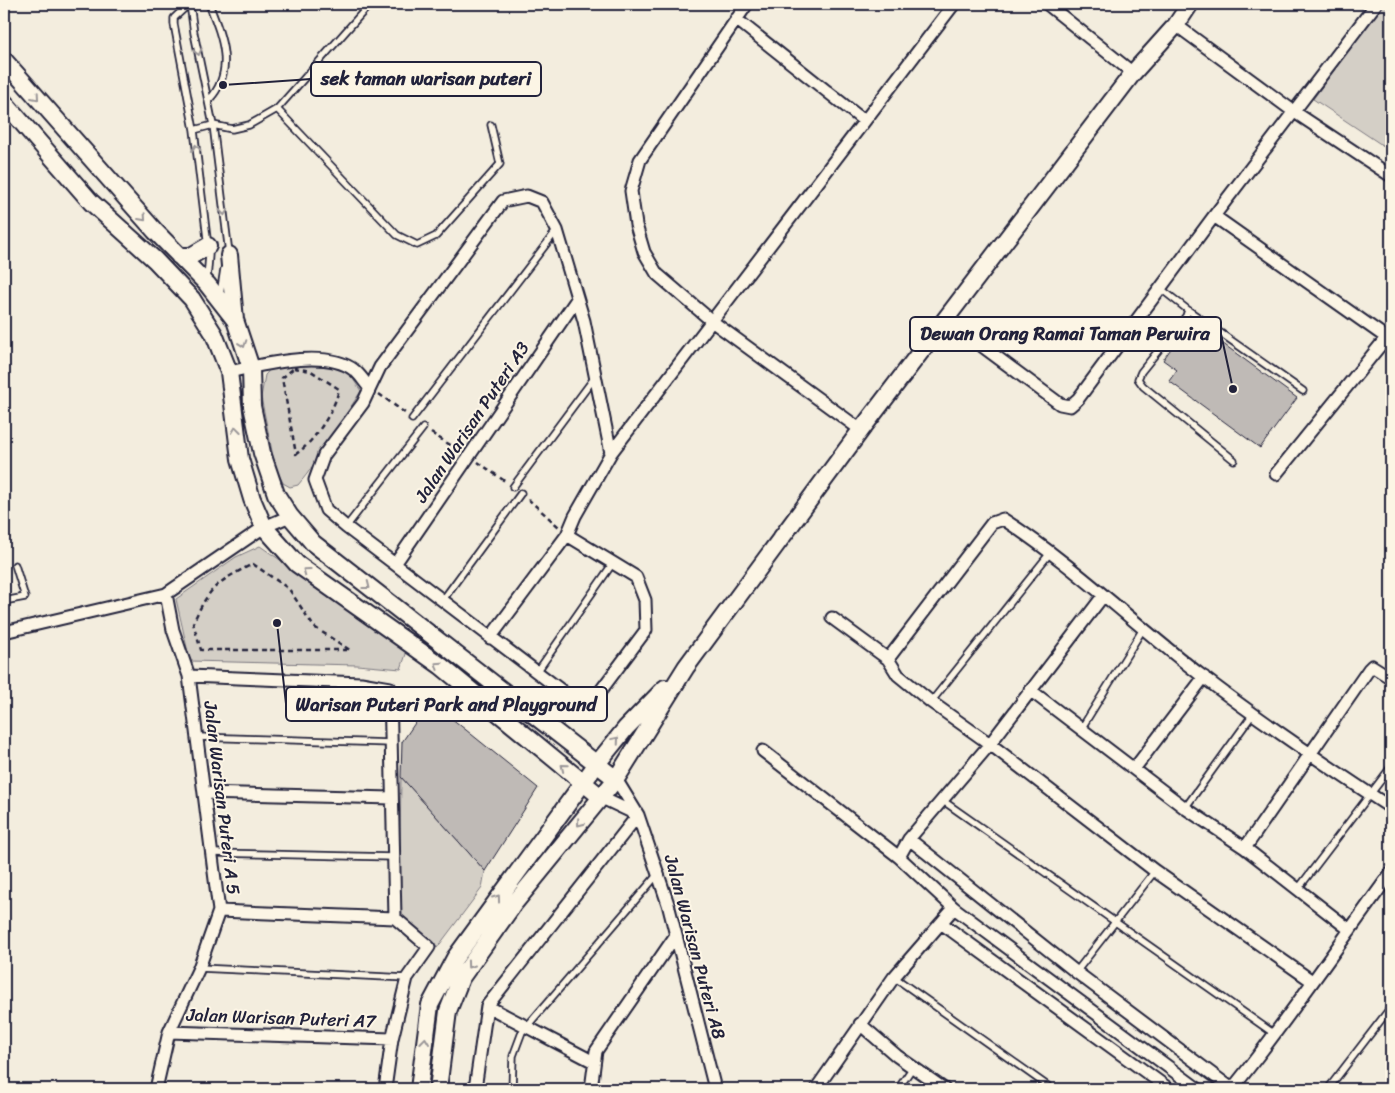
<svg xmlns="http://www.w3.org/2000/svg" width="1395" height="1093" font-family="Sriracha,sans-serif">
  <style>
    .green { fill: #d4cfc6; stroke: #7b7880 }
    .building { fill: #bfbab6; stroke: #22223b }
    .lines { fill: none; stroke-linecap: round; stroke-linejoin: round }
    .lane-casing { stroke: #22223b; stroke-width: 9 }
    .street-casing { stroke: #22223b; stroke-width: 15 }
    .secondary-casing { stroke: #22223b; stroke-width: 20 }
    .path { stroke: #22223b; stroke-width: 2.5; stroke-dasharray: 5 4; stroke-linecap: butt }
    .lane { stroke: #fcf5e5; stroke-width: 5.5 }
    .street { stroke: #fcf5e5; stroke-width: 11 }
    .secondary { stroke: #fcf5e5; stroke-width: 16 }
    .oneway { stroke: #9a9698 }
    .labels { text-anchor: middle; stroke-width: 4; stroke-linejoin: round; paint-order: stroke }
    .street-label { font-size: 18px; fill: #22223b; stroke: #fcf5e5 }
    .leader { fill: none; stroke: #22223b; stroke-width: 2 }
    .callout-dot { fill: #22223b; stroke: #fcf5e5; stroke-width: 2 }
    .callout { fill: #fcf5e5; stroke: #22223b; stroke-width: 2 }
    .callout-label { font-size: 19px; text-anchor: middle; font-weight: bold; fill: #22223b }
  </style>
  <rect width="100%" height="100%" fill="#f3edde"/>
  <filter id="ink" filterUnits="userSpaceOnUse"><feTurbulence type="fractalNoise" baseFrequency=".02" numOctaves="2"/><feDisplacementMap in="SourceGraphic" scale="10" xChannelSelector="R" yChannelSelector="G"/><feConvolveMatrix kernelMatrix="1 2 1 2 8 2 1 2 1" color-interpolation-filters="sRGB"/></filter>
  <g filter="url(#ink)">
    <path class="green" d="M1383 4H1391V151L1313 99Z
      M321 362 349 373 361 391 307 474 298 485 290 487 283 483 275 466 261 397 265 375 274 365Z
      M260 546 408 648 401 669 357 665 190 661 176 599 236 557Z
      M401 777 485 871 482 888 437 948 399 914Z"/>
    <path class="building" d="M1207 332 1297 398 1260 448 1169 381 1177 370 1163 360 1177 340 1188 343Z
      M430 701 538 788 485 871 401 777 402 742Z"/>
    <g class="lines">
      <g class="lane-casing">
        <path id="lane" d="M189 4 174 18V24L194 130 209 255 207 280
          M190 4 194 33 213 125 229 253
          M209 100C236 71 222 37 209 4
          M277 109 397 235 417 245 436 236 500 164 491 125
          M194 130 213 125 232 129 249 125 277 109 370 4
          M1160 288 1188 310 1186 316 1141 372 1138 379 1143 386 1234 460
          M220 295 224 269
          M1188 310 1303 391
          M412 419 557 230
          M513 487 595 377
          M346 527 423 428
          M4 601 25 597 15 565
          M442 601 521 493
          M537 672 613 563
          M931 702 1050 553
          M1081 729 1143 629
          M197 737 391 743
          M942 800 1276 1035
          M1185 808 1253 714
          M212 853 393 857
          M1298 889 1391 767
          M199 968 407 978
          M1076 972 1155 871
          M894 977 1052 1089
          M512 1089 513 1056 522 1032 658 874
          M898 1089 913 1067
          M1328 1089 1391 1007"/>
      </g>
      <g class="street-casing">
        <path id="street" d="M747 4 640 160 631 191 636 225 644 252 657 274 713 322 861 430
          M1047 4 1133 73
          M736 19 863 120
          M1176 25 1293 111 1391 176
          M1214 216 1387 338
          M947 320 1060 404 1070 406 1078 399 1214 216 1376 4
          M229 372C262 365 325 348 354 370 360 374 364 382 369 387
          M1276 474 1391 332
          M567 535 636 577 645 600 646 630 596 697 588 702 575 701 346 527 326 510 315 480 324 455 363 403 380 367 503 201 527 196 542 202 557 230 584 321 611 453
          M395 564 577 299
          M832 618 888 659 898 675 931 702 990 744 1155 871 1312 981
          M4 632 166 594 264 527 290 516
          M490 638 567 535 575 516 611 453 954 4
          M888 659 992 523 1003 519C1074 565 1135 625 1202 676 1263 723 1327 766 1391 808
          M189 676 361 683 390 688 395 918 429 947 407 978 392 1039 385 1089
          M1030 690 1185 808 1245 848 1369 669 1372 666 1391 678
          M763 751 899 857 954 908 1198 1089
          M1134 769 1204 677
          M616 779 638 815 668 904 715 1089
          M204 793 392 798
          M602 798 638 815
          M909 839 1076 972 1232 1089C1288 1020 1338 945 1391 873
          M1245 848 1350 930
          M899 857 909 839 990 744 1103 596
          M219 911 395 918
          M941 923 1169 1089
          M487 1006 594 1062
          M860 1024 897 1056 944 1089
          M169 1032 392 1039
          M156 1089 169 1032 199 968 219 911 189 676 173 630 166 594
          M475 1089 487 1006 638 815
          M591 1089 596 1051 676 935
          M816 1089 894 977 954 908"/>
      </g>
      <g class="secondary-casing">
        <path id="secondary" d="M4 60 155 231 207 284 235 320 251 368 252 406 262 453 276 494 290 516 313 543 616 779
          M4 102 91 202 155 260 192 299 214 334 229 372 240 459 252 499 264 527 297 564 441 666 602 798
          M229 255 235 320
          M179 256H191L208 246
          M419 1089 430 1005 455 958 596 765 626 728 665 688
          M438 1089 448 1011 461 978 513 905 616 779 686 667 861 430 1133 73 1176 25 1190 4"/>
      </g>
      <path class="path" d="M294 368 311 371 339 389C335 410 314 442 296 454L282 378Z
        M379 394 405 413
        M431 433 460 451
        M478 462 506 482
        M528 499 559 527
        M253 564 289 589 314 627 350 650H201L193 623C210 586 217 582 253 564Z"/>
      <use href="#lane" class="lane"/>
      <use href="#street" class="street"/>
      <use href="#secondary" class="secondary"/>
    </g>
    <defs><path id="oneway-chevron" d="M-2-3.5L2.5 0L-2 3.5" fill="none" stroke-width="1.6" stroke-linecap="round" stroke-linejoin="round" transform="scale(1.25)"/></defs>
    <g class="oneway">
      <use href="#oneway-chevron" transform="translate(198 52) rotate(76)"/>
      <use href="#oneway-chevron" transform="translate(36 97) rotate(49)"/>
      <use href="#oneway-chevron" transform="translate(196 148) rotate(-96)"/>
      <use href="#oneway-chevron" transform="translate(224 212) rotate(84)"/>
      <use href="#oneway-chevron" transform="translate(143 218) rotate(48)"/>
      <use href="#oneway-chevron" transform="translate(243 344) rotate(71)"/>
      <use href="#oneway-chevron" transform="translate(236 430) rotate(-97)"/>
      <use href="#oneway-chevron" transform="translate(306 571) rotate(-144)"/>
      <use href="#oneway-chevron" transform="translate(367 586) rotate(38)"/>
      <use href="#oneway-chevron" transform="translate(438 665) rotate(-145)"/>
      <use href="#oneway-chevron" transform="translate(616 740) rotate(-50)"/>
      <use href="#oneway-chevron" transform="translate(564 767) rotate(-141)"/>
      <use href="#oneway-chevron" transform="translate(580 823) rotate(129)"/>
      <use href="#oneway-chevron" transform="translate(497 898) rotate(-54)"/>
      <use href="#oneway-chevron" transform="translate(470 965) rotate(126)"/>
      <use href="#oneway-chevron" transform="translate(425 1041) rotate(-83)"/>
    </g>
  </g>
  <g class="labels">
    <g class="street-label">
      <text transform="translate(472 422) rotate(-56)" y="6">Jalan Warisan Puteri A3</text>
      <text transform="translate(222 798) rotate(83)" y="6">Jalan Warisan Puteri A 5</text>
      <text transform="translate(695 947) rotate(75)" y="6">Jalan Warisan Puteri A8</text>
      <text transform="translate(281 1018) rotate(2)" y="6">Jalan Warisan Puteri A7</text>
    </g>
  </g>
  <path class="leader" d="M223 85L311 79M1233 389L1221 334M277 623L286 704"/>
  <g class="callout-dot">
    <circle cx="223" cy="85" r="5"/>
    <circle cx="1233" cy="389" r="5"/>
    <circle cx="277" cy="623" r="5"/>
  </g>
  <g class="callout">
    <rect x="311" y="62" width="230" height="34" rx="5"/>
    <rect x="910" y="317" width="311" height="34" rx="5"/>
    <rect x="286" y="687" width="321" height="34" rx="5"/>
  </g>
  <g class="callout-label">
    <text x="426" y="85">sek taman warisan puteri</text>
    <text x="1065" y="340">Dewan Orang Ramai Taman Perwira</text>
    <text x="446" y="711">Warisan Puteri Park and Playground</text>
  </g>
  <rect width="1395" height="1093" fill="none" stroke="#fcf5e5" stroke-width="20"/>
  <rect x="10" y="10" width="1375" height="1073" fill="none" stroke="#22223b" stroke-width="2" filter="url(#ink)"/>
</svg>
